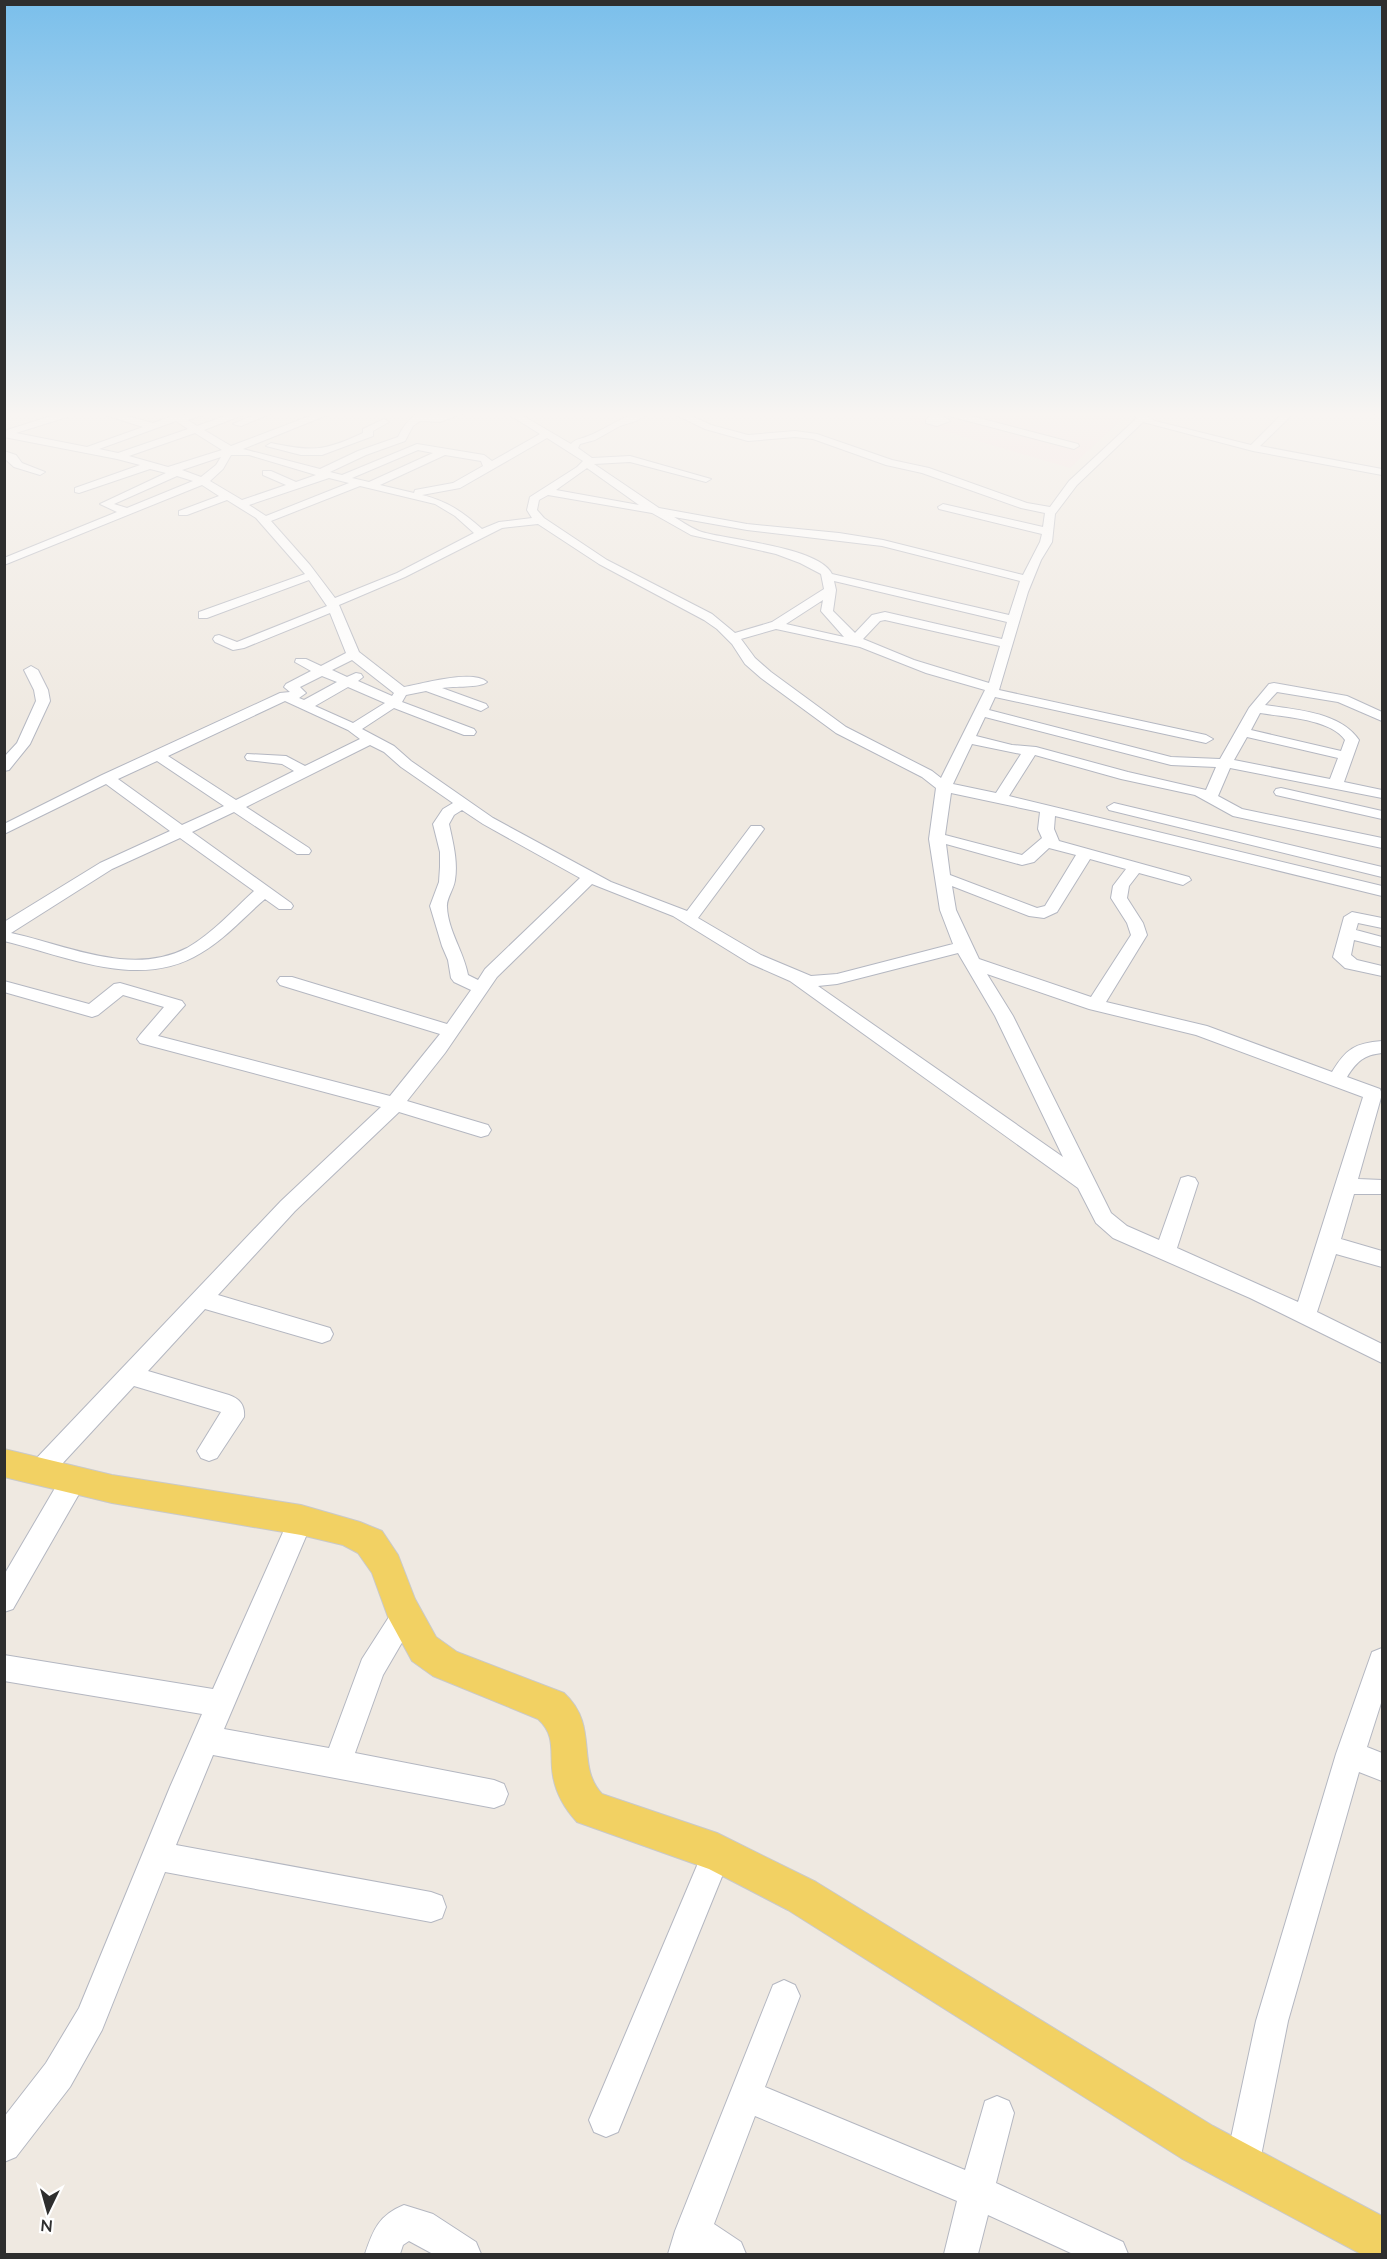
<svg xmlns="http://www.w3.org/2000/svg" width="1387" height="2259" font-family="Lato,sans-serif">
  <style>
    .medical { fill: #f5dfe0 }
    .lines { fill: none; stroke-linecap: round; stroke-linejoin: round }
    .minor-casing { stroke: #b4b7c1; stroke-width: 2 }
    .major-casing { stroke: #c9c9c9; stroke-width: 2 }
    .minor { fill: #fff; fill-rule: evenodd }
    .major { fill: #f2d163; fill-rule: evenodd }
  </style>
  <rect width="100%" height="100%" fill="#efe9e1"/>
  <path class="medical" d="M894 411H1117L1122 419 1070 468 920 424Z"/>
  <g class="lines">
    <g class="minor-casing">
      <path id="minor" d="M108 411 153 423 170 417 161 411H173L182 416 199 411H214L188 420 197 426 239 411H253L204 430 231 446 323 411H337L243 449 320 469 358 451 398 437C405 423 414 411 431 411L426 415C441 416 453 411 468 411L440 422 420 421 413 426 405 441 366 455 330 472 342 475 417 444 484 455 492 461 540 434 503 411H515L571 444C576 438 582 439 588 436 609 428 628 411 652 411L636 421 620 426 595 440 580 444 578 448 592 458 630 456 711 479 706 482 630 462 594 464 659 508 747 524 839 533 883 540 1023 575 1040 542 1042 534 939 509 938 507 943 504 1043 527 1045 513 1021 508 922 473 886 465 813 439 795 437 748 441 705 429 668 411H681L711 425 748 435 795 431 817 434 892 460 929 468 1027 503 1050 507 1069 481 1137 418 1127 411H1139L1155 421 1251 445 1285 411H1296L1260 446 1382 469V475L1253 451 1143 422 1077 485 1055 514 1052 542 1041 560 1028 592 999 690 1206 735 1213 739 1206 743 995 697 989 710 1171 757 1220 759 1249 708 1269 684 1274 683 1347 696 1382 712V721L1338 702 1277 692 1265 705C1297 710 1340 712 1359 740L1344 782 1382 790V798L1230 768 1218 796 1242 809 1382 838V848L1233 816 1195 795 1121 779 1035 755 1009 796 1382 886V896L1055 816 1054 829 1059 841 1189 877 1191 880 1183 885 1139 873 1129 886 1127 898 1143 923 1147 935 1106 1002 1207 1026 1332 1072C1346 1049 1355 1043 1382 1041V1053C1364 1055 1357 1061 1347 1077L1380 1089 1382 1094 1358 1179 1382 1180V1194H1354L1341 1239 1382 1251V1267L1336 1254 1317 1312 1382 1344V1363L1250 1298 1113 1238 1096 1223 1078 1188 790 981 749 963 673 916 592 884 497 977 445 1053 407 1101 488 1125 491 1130 488 1135 481 1137 399 1112 295 1211 218 1295 330 1328 333 1334 330 1340 322 1343 205 1309 148 1371 229 1395C240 1399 245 1405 244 1417L217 1458 209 1461 201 1458 197 1451 221 1412 134 1386 49 1478 40 1482 31 1478 28 1471 31 1464 281 1201 381 1107 140 1043 137 1039 140 1035 164 1007 123 995 98 1015 92 1017 4 992V981L89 1004 114 984 120 983 182 1001 185 1005 158 1036 390 1096 440 1034 280 985 277 981 280 977H292L447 1024 471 990 454 982 451 978 448 960 442 946 430 906 439 882 440 867V852L433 824 443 809 453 803 401 767 384 752 370 745 246 807 309 848 311 851 309 854H297L234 812 192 832 291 903 293 906 291 909H279L265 899C244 917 225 939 201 953 140 991 67 956 4 941V922L100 863 170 831 106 784 4 834V824L102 775 280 693 290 692 284 687 286 684 311 671 295 662 296 659H306L321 666 346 653 330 613 244 648 233 650 215 642 213 639 215 636 219 635 237 642 327 606 309 580 207 618H199V612L305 574 256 518 227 500 187 515H179V511L219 496 202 485 4 565V558L117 512 100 504 166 473 150 469 79 493 75 492V488L140 465 117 459 4 437 7 430 64 412 67 413V417L16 433 87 447 143 427 96 412ZM176 421 188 429 118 453 99 449ZM195 433 222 450 168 467 129 456ZM547 438 583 461 577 467 530 497 527 510 532 518 499 522 482 529C463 512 447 501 422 495L460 488ZM418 450 433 453 369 482 352 478ZM231 455H249L316 475 296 482 271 471H263V475L286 485 242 500 210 481 223 469ZM445 455 481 461 483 466 453 483 415 490 414 493 380 485ZM221 457 216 465 201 477 182 470ZM587 468 639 505 556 490ZM177 476 193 481 127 508 114 504ZM329 478 349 483 266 516 249 505ZM360 486 435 504 455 516 474 533 397 573 335 598 310 565 271 521ZM548 495 652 513 691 535 776 554 800 563 821 574 824 589 772 622 735 633 712 614 607 560 544 518 537 510 539 500ZM674 517 747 530 882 546 1020 581 1009 615 832 574C819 547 729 540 702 532 692 529 683 522 674 517ZM538 524 599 564 704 620 717 629 732 644 745 664 761 678 836 733 922 777 936 788 929 839 940 910 953 944 837 974 811 976 761 955 698 918 764 829 761 826H751L687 911 611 882 493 818 411 761 394 746 362 729 394 708 464 735H474L476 732 474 729 402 702 406 695 426 691 481 711 488 707 486 704 442 688C454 686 480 688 487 682 473 669 422 684 404 687L359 652 339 605 405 577 502 528ZM834 581 1007 622 1002 639 885 612 872 615 855 633 833 611 836 590ZM823 600 821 611 844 637 786 624ZM885 620 1000 646 989 683 914 660 863 639 880 621ZM776 629 860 647 926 673 985 690 941 778 932 771 846 727 771 672 755 658 741 639ZM352 660 394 693 392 696 358 681 363 677 361 674 356 673 347 677 332 670ZM322 676 337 682 304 700 299 698 306 693 300 687ZM348 687 385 703 353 723 315 706ZM285 701 348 730 360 739 305 766 286 756 247 754 245 757 247 760 282 764 294 771 236 800 168 756ZM1260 713C1284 717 1331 719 1345 740L1341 751 1251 730ZM985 717 1171 765 1216 767 1206 790 1128 772 1036 747 1012 745 976 736ZM1247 737 1338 758 1330 779 1234 760ZM972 744 1021 754 996 793 953 784ZM157 761 224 806 182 825 118 779ZM951 793 1040 812 1038 829 1042 838 1022 855 945 835ZM462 810 483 824 580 878 485 969 478 980 468 975C464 952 448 931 447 907 446 899 454 889 455 880 458 861 453 843 449 824L454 815ZM180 838 254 891C233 910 212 934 187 948 131 977 67 945 11 933L112 869ZM946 844 1022 865 1034 862 1049 848 1076 855 1045 906 1037 908 950 875ZM1090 859 1126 869 1113 886 1111 898 1127 923 1131 935 1091 997 979 959 956 910 952 886 1029 916 1044 918 1057 912ZM958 953 995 1016 1063 1157 818 986 837 984ZM987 974 1089 1009 1196 1035 1363 1097 1298 1302 1177 1248 1198 1183 1195 1178 1188 1176 1181 1178 1159 1240 1127 1226 1111 1213 1013 1016Z
        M263 411H277L241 426 233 424Z
        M952 411 1078 444 1079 446 1074 449 949 416V412Z
        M1370 411H1382V415L1372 413Z
        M932 415 943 416 950 421 937 426 926 423V419Z
        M384 419 389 422 373 431V436L322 455H301L266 446 271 443C312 452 325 451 363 433V429Z
        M4 451 16 455 22 463 45 472 40 475 14 467 4 458Z
        M31 666 38 670 48 690 50 701 30 744 9 770 4 771V757L17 743 36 701 34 690 24 670Z
        M1281 788 1382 811V819L1276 795 1274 792 1276 789Z
        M1114 803 1382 867V877L1109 810 1107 807Z
        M1352 912 1382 918V928L1358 923 1356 930 1382 937V947L1354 940 1351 955 1357 960 1382 966V976L1345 968 1333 957 1344 917Z
        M74 1468 83 1471 86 1479 83 1487 13 1609 4 1612V1575L65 1471Z
        M301 1509 310 1512 313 1520 224 1729 329 1748 362 1659 396 1606 405 1603 414 1606 418 1615 383 1675 355 1753 494 1780 504 1784 508 1794 504 1804 494 1808 213 1755 176 1845 431 1892 442 1896 446 1907 442 1918 431 1922 165 1872 102 2030 70 2087 16 2157 4 2162V2117L46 2063 79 2008 170 1787 202 1714 4 1681V1655L213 1689 292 1512Z
        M1382 1648V1700L1367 1747 1382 1753V1781L1359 1772 1288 2021 1259 2166 1254 2178 1242 2183 1230 2178 1225 2166 1256 2021 1336 1754 1372 1652Z
        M717 1837 727 1842 732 1852 618 2132 606 2137 594 2132 589 2120 707 1842Z
        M784 1980 795 1985 800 1996 765 2087 965 2170 985 2101 997 2096 1009 2101 1014 2113 996 2183 1123 2242 1128 2254H1073L988 2215 978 2254H944L957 2201 755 2116 714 2224 741 2242 746 2254H668L675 2231 773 1985Z
        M404 2205 433 2214 476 2242 481 2254H433L409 2241 403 2245 400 2254H365C373 2230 379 2215 404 2205Z"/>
    </g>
    <g class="major-casing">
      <path id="major" d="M4 1449 112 1475 301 1505 360 1522 382 1531 398 1555 415 1599 436 1637 457 1652 564 1693C600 1726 575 1765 602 1794L717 1833 816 1882 1213 2126 1382 2216V2254H1361L1181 2158 788 1910 709 1869 577 1822C565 1809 556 1794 553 1776 549 1754 557 1736 538 1719L433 1676 412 1661 388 1617 372 1573 358 1553 343 1545 301 1535 112 1503 4 1477Z"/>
    </g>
    <use href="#minor" class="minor"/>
    <use href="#major" class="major"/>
  </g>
  <linearGradient id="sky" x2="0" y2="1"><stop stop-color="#7abfeb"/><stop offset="0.57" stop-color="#f8f5f2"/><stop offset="1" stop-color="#f8f5f2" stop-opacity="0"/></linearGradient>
  <rect width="1387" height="727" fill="url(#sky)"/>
  <rect width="1387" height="2259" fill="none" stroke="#2e2e2e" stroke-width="12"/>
  <g transform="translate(48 2211) rotate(185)" stroke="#ffffff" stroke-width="4.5" paint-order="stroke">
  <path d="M0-4.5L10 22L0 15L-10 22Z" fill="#2e2e2e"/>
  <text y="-9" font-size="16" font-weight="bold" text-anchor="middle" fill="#2e2e2e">N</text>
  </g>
</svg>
